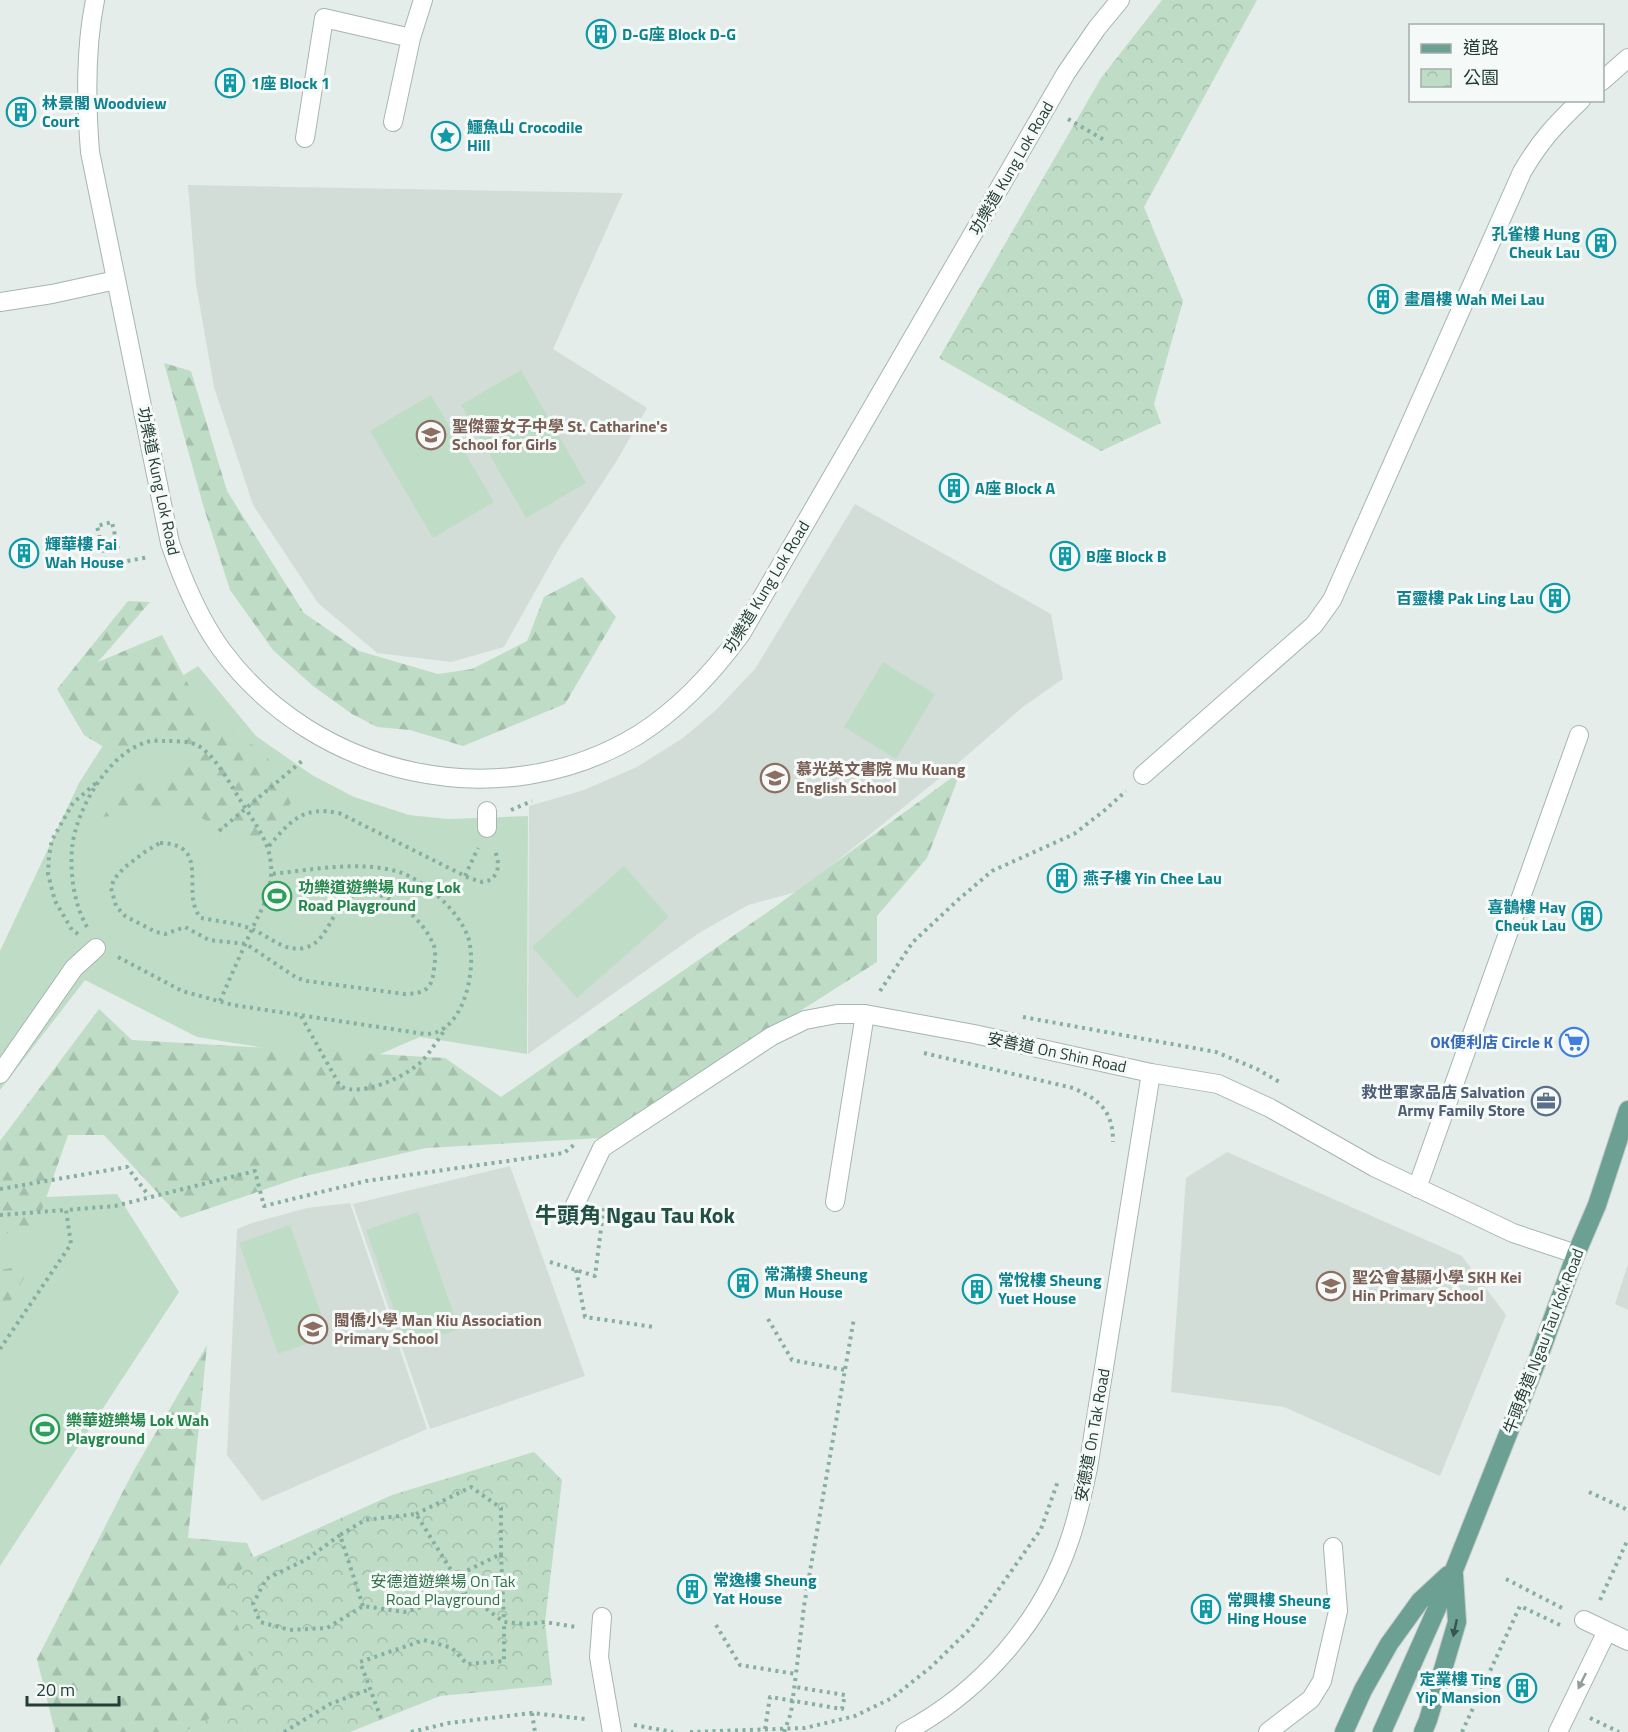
<svg xmlns="http://www.w3.org/2000/svg" width="1628" height="1732" font-family="'Titillium Web','Noto Sans TC',sans-serif">
  <style>
    .built { fill: #d2ddd8 }
    .grass { fill: #bfddc6 }
    .forest { fill: url(#forest-firs) }
    .park { fill: url(#park-crowns) }
    .lines { fill: none; stroke-linecap: round; stroke-linejoin: round }
    .minor-casing { stroke: #a7b5b0; stroke-width: 20 }
    .major-casing { stroke: #c2c9c7; stroke-width: 20 }
    .path { stroke: #86afa2; stroke-width: 4; stroke-dasharray: 3 4.5; stroke-linecap: butt }
    .minor { stroke: #fff; stroke-width: 18 }
    .major { stroke: #6ba092; stroke-width: 18 }
    .path-bridge { stroke: #86afa2; stroke-width: 4; stroke-dasharray: 3 4.5; stroke-linecap: butt }
    .oneway { fill: #36564e }
    .oneway2 { fill: #929e9b }
    .labels { text-anchor: middle; stroke-width: 6; stroke-linejoin: round; paint-order: stroke }
    .culture-label { font-size: 16px; font-weight: bold; fill: #0d838f; stroke: #f5f9f7; text-anchor: start }
    .street-label { font-size: 16px; fill: #243e37; stroke: #f5f9f7 }
    .education-label { font-size: 16px; font-weight: bold; fill: #785e54; stroke: #f5f9f7; text-anchor: start }
    .leisure-label { font-size: 16px; font-weight: bold; fill: #27864d; stroke: #f5f9f7; text-anchor: start }
    .shop-label { font-size: 16px; font-weight: bold; fill: #366cbe; stroke: #f5f9f7; text-anchor: end }
    .service-label { font-size: 16px; font-weight: bold; fill: #4e5e75; stroke: #f5f9f7; text-anchor: end }
    .park-label { font-size: 16px; fill: #31724a; stroke: #f5f9f7 }
    .district-label { font-size: 22px; font-weight: bold; fill: #214f44; stroke: #f5f9f7 }
  </style>
  <defs>
    <pattern id="forest-firs" width="22" height="20" patternUnits="userSpaceOnUse" patternTransform="scale(1.5)"><rect width="22" height="20" fill="#bfddc6"/><path d="M5 1l3.5 6h-7zM16 11l3.5 6h-7z" fill="#a4bfab"/></pattern>
    <pattern id="park-crowns" width="20" height="18" patternUnits="userSpaceOnUse" patternTransform="scale(1.5)"><rect width="20" height="18" fill="#bfddc6"/><path d="M2 6a3 3 0 1 1 6 0M12 15a3 3 0 1 1 6 0" fill="none" stroke="#a4bfab"/></pattern>
  </defs>
  <rect width="100%" height="100%" fill="#e4ede9"/>
  <path class="built" d="M188 185 623 193 553 349 647 408 616 462 560 547 504 647 451 662 377 653 318 603 253 505 214 387 196 284Z
    M855 504 1051 614 1063 679 1024 706 957 764 800 891 748 905 699 933 528 1054 529 806 584 790 637 767 683 738 716 710 755 669Z
    M1227 1152 1462 1256 1506 1315 1440 1476 1284 1407 1171 1392 1186 1178Z
    M510 1166 585 1376 430 1429 353 1204Z
    M350 1203 427 1429 262 1501 227 1455 237 1229 252 1223 307 1208Z
    M1628 1264V1310L1615 1304Z"/>
  <path class="grass" d="M521 370 586 483 526 518 461 405Z
    M431 395 494 502 433 538 370 431Z
    M883 662 935 694 896 759 844 727Z
    M198 666 256 736 312 775 354 797 409 815 448 819 528 816 527 1054 420 1037 378 1055H308L197 1037 85 980 0 1090V951L79 783 124 713Z
    M624 866 669 917 577 998 532 947Z
    M117 1194 179 1292 0 1566V1199Z
    M418 1212 459 1329 407 1347 366 1230Z
    M290 1225 329 1336 278 1354 239 1243Z"/>
  <path class="forest" d="M164 363 191 371 227 491 304 613 359 651 438 674 472 669 527 641 544 597 582 577 616 617 565 704 463 746 410 730 377 727 352 714 313 686 273 650 230 590 203 505Z
    M128 601 150 602 98 662 162 635 194 695 208 709 267 757 291 803 255 846 180 807 95 818 120 788 179 774 212 748 156 738 117 755 84 735 57 689Z
    M961 771 927 858 877 916V962L601 1138 426 1148 301 1177 181 1218 104 1135H68L35 1230 0 1234V1141L99 1009 132 1040 445 1058 501 1097 772 909Z
    M32 1264 0 1319V1270Z
    M207 1345 188 1538 247 1543 300 1659 252 1732H55L37 1659 134 1470Z"/>
  <path class="park" d="M1162 0H1257L1144 207 1183 301 1154 404 1161 423 1101 451 939 358 1101 78Z
    M534 1452 562 1480 545 1622 552 1685 440 1696 350 1732H183L265 1690 222 1590 252 1558 392 1495Z"/>
  <g class="lines">
    <g class="minor-casing">
      <path id="minor" d="M95 0C85 50 86 101 90 152L170 543C183 581 198 617 221 649 315 777 500 819 638 735 679 709 712 674 741 634L1066 73 1097 28 1120 0
        M1602 81 1628 58
        M393 122 411 38 423 0
        M305 138 324 18 411 38
        M0 302 52 294 116 280
        M1143 775 1314 625 1332 600 1522 172C1540 141 1555 125 1581 100
        M487 811V828
        M0 1074 74 968 96 948
        M1417 1188 1579 735
        M835 1202 865 1014
        M574 1207 602 1148 772 1036 805 1020 837 1014H865L974 1034 1151 1073 1218 1084 1270 1108 1374 1167 1513 1233 1576 1254
        M602 1617 599 1657 612 1732
        M1584 1620 1628 1641
        M905 1732C981 1692 1043 1621 1070 1539 1078 1516 1083 1492 1088 1468L1151 1073
        M1268 1732 1311 1699 1322 1681 1338 1611 1333 1547
        M1558 1732 1607 1631"/>
    </g>
    <g class="major-casing">
      <path id="major" d="M1344 1732 1363 1690 1389 1644 1420 1601 1448 1575
        M1382 1732 1454 1570 1539 1356 1576 1254 1597 1205 1628 1110
        M1423 1732 1428 1720 1457 1622 1454 1575"/>
    </g>
    <path class="path" d="M1068 119 1106 141
      M118 549 112 522 97 526 106 565 149 557
      M511 810 532 801
      M160 843C213 844 179 893 201 918 217 921 238 923 254 930 270 937 284 952 304 948 336 941 330 886 374 894 399 898 425 923 434 946 436 953 435 961 434 969 432 990 425 993 405 994L307 981 297 978 246 944 209 940 185 927 165 934 156 932 125 916 116 906 111 888 114 879 125 867 146 851Z
      M269 846C291 820 303 806 339 813L469 878 482 882 491 880C500 871 499 862 495 851
      M465 876 478 848
      M87 927C74 904 70 875 72 848 76 810 108 753 147 742 153 740 160 741 165 741 175 741 188 741 197 745 216 755 232 788 244 806 262 834 277 853 269 889 266 903 259 914 253 927 242 951 231 976 220 1001
      M78 934 72 930 55 901 48 874 49 856 52 840 73 803 96 783
      M118 957 182 991 233 1005 425 1034C464 1035 478 967 468 937 458 910 426 881 399 872 359 860 312 870 271 874
      M880 991 913 942 959 899 992 871 1074 834 1105 810 1126 791
      M301 1016 340 1086C360 1098 405 1077 421 1062 430 1053 438 1039 446 1028
      M1023 1017 1216 1052 1257 1069 1281 1083
      M924 1053 1073 1088C1100 1100 1113 1111 1113 1142
      M0 1189 127 1167 149 1196
      M0 1215 66 1210
      M550 1262 595 1276 604 1205
      M576 1270 585 1317 654 1327
      M768 1319 792 1360 845 1370
      M0 1349 71 1244 66 1210 115 1206 255 1171 264 1206 366 1181 564 1153 575 1144
      M1589 1492 1628 1510
      M416 1514 471 1487 501 1508V1554
      M340 1535 307 1559 266 1579 253 1604 260 1622 290 1630 327 1628 363 1606 404 1612 466 1594 504 1622
      M454 1577 501 1554 504 1621
      M1506 1579 1564 1609
      M1600 1600 1628 1539
      M363 1606 340 1535 365 1520 416 1514 466 1594
      M716 1625 740 1665 796 1674 804 1606 854 1318
      M532 1713 535 1732
      M381 1718 360 1662 424 1640 452 1648 467 1664 504 1661V1622L527 1624 545 1622 576 1627
      M1590 1718 1619 1732
      M634 1725 673 1732
      M765 1729 770 1697 842 1709 845 1695 795 1687
      M284 1732 330 1704 370 1689
      M411 1732 449 1723 532 1713 585 1719
      M690 1732 805 1728 855 1716 892 1698 931 1667 972 1627 1041 1529 1058 1481
      M1462 1732 1520 1606 1560 1625"/>
    <use href="#minor" class="minor"/>
    <use href="#major" class="major"/>
    <path class="path-bridge" d="M219 831 302 761
      M784 1732 791 1713 796 1674"/>
  </g>
  <defs><path id="oneway-solid" d="M-6-.8H1V-3.2L6.5 0L1 3.2V.8H-6Z" transform="scale(1.5)"/></defs>
  <use class="oneway" href="#oneway-solid" transform="translate(1455 1628) rotate(102)"/>
  <use class="oneway2" href="#oneway-solid" transform="translate(1582 1681) rotate(116)"/>
  <defs>
    <g id="building-ring" transform="scale(1.5)"><circle r="9.5" fill="#f5f9f7" stroke="#0f9aa8" stroke-width="1.5"/><path d="M-4-6H4V6H1V3H-1V6H-4ZM-2.5-4.3h1.7v1.8h-1.7ZM.8-4.3h1.7v1.8H.8ZM-2.5-1h1.7V.8h-1.7ZM.8-1h1.7V.8H.8Z" fill="#0f9aa8"/></g>
    <g id="sight-ring" transform="scale(1.5)"><circle r="9.5" fill="#f5f9f7" stroke="#0f9aa8" stroke-width="1.5"/><path d="M0-6L1.8-2.2L6-1.7L2.9 1.2L3.7 5.4L0 3.3L-3.7 5.4L-2.9 1.2L-6-1.7L-1.8-2.2Z" fill="#0f9aa8"/></g>
    <g id="school-ring" transform="scale(1.5)"><circle r="9.5" fill="#f5f9f7" stroke="#8d6e63" stroke-width="1.5"/><path d="M0-5L7-2L0 1L-7-2ZM-4 1L0 2.5L4 1V4Q0 6-4 4Z" fill="#8d6e63"/></g>
    <g id="stadium-ring" transform="scale(1.5)"><circle r="9.5" fill="#f5f9f7" stroke="#2e9e5b" stroke-width="1.5"/><path d="M0-5a6.5 5 0 1 0 0 10a6.5 5 0 1 0 0-10ZM-3.5-1.8h7v3.6h-7Z" fill="#2e9e5b"/></g>
    <g id="supermarket-ring" transform="scale(1.5)"><circle r="9.5" fill="#f5f9f7" stroke="#3f7fe0" stroke-width="1.5"/><path d="M-6-5.5h2.5l.6 2H6L4.5 2H-2.5L-4.4-4H-6ZM-1.5 3.2a1.3 1.3 0 1 0 .1 0ZM3 3.2a1.3 1.3 0 1 0 .1 0Z" fill="#3f7fe0"/></g>
    <g id="office-ring" transform="scale(1.5)"><circle r="9.5" fill="#f5f9f7" stroke="#5c6f8a" stroke-width="1.5"/><path d="M-6-3h4V-5.5h4V-3h4V5H-6ZM-1-4.5V-3h2v-1.5ZM-6 0V1H6V0Z" fill="#5c6f8a"/></g>
  </defs>
  <g fill-rule="evenodd">
    <use href="#building-ring" x="601" y="34"/>
    <use href="#building-ring" x="230" y="83"/>
    <use href="#building-ring" x="21" y="112"/>
    <use href="#sight-ring" x="446" y="136"/>
    <use href="#building-ring" x="1601" y="243"/>
    <use href="#building-ring" x="1383" y="299"/>
    <use href="#school-ring" x="431" y="435"/>
    <use href="#building-ring" x="954" y="488"/>
    <use href="#building-ring" x="24" y="553"/>
    <use href="#building-ring" x="1065" y="556"/>
    <use href="#building-ring" x="1555" y="598"/>
    <use href="#school-ring" x="775" y="778"/>
    <use href="#building-ring" x="1062" y="878"/>
    <use href="#stadium-ring" x="277" y="896"/>
    <use href="#building-ring" x="1587" y="916"/>
    <use href="#supermarket-ring" x="1574" y="1042"/>
    <use href="#office-ring" x="1546" y="1101"/>
    <use href="#building-ring" x="743" y="1283"/>
    <use href="#school-ring" x="1331" y="1286"/>
    <use href="#building-ring" x="977" y="1289"/>
    <use href="#school-ring" x="313" y="1329"/>
    <use href="#stadium-ring" x="45" y="1429"/>
    <use href="#building-ring" x="692" y="1589"/>
    <use href="#building-ring" x="1206" y="1609"/>
    <use href="#building-ring" x="1522" y="1688"/>
  </g>
  <g class="labels">
    <g class="culture-label">
      <text x="622" y="40">D-G座 Block D-G</text>
      <text x="251" y="89">1座 Block 1</text>
      <text x="42" y="109">林景閣 Woodview<tspan x="42" dy="18">Court</tspan></text>
      <text x="467" y="133">鱷魚山 Crocodile<tspan x="467" dy="18">Hill</tspan></text>
      <text x="1580" y="240" text-anchor="end">孔雀樓 Hung<tspan x="1580" dy="18">Cheuk Lau</tspan></text>
      <text x="1404" y="305">畫眉樓 Wah Mei Lau</text>
      <text x="975" y="494">A座 Block A</text>
      <text x="45" y="550">輝華樓 Fai<tspan x="45" dy="18">Wah House</tspan></text>
      <text x="1086" y="562">B座 Block B</text>
      <text x="1534" y="604" text-anchor="end">百靈樓 Pak Ling Lau</text>
      <text x="1083" y="884">燕子樓 Yin Chee Lau</text>
      <text x="1566" y="913" text-anchor="end">喜鵲樓 Hay<tspan x="1566" dy="18">Cheuk Lau</tspan></text>
      <text x="764" y="1280">常滿樓 Sheung<tspan x="764" dy="18">Mun House</tspan></text>
      <text x="998" y="1286">常悅樓 Sheung<tspan x="998" dy="18">Yuet House</tspan></text>
      <text x="713" y="1586">常逸樓 Sheung<tspan x="713" dy="18">Yat House</tspan></text>
      <text x="1227" y="1606">常興樓 Sheung<tspan x="1227" dy="18">Hing House</tspan></text>
      <text x="1501" y="1685" text-anchor="end">定業樓 Ting<tspan x="1501" dy="18">Yip Mansion</tspan></text>
    </g>
    <g class="street-label">
      <text transform="translate(1011 168) rotate(-60)" y="6">功樂道 Kung Lok Road</text>
      <text transform="translate(159 481) rotate(78)" y="6">功樂道 Kung Lok Road</text>
      <text transform="translate(766 587) rotate(-59)" y="6">功樂道 Kung Lok Road</text>
      <text transform="translate(1057 1052) rotate(12)" y="6">安善道 On Shin Road</text>
      <text transform="translate(1543 1341) rotate(-69)" y="6">牛頭角道 Ngau Tau Kok Road</text>
      <text transform="translate(1092 1435) rotate(-80)" y="6">安德道 On Tak Road</text>
    </g>
    <g class="education-label">
      <text x="452" y="432">聖傑靈女子中學 St. Catharine's<tspan x="452" dy="18">School for Girls</tspan></text>
      <text x="796" y="775">慕光英文書院 Mu Kuang<tspan x="796" dy="18">English School</tspan></text>
      <text x="1352" y="1283">聖公會基顯小學 SKH Kei<tspan x="1352" dy="18">Hin Primary School</tspan></text>
      <text x="334" y="1326">閩僑小學 Man Kiu Association<tspan x="334" dy="18">Primary School</tspan></text>
    </g>
    <g class="leisure-label">
      <text x="298" y="893">功樂道遊樂場 Kung Lok<tspan x="298" dy="18">Road Playground</tspan></text>
      <text x="66" y="1426">樂華遊樂場 Lok Wah<tspan x="66" dy="18">Playground</tspan></text>
    </g>
    <g class="shop-label">
      <text x="1553" y="1048">OK便利店 Circle K</text>
    </g>
    <g class="service-label">
      <text x="1525" y="1098">救世軍家品店 Salvation<tspan x="1525" dy="18">Army Family Store</tspan></text>
    </g>
    <g class="park-label">
      <text x="443" y="1587">安德道遊樂場 On Tak<tspan x="443" dy="18">Road Playground</tspan></text>
    </g>
    <g class="district-label">
      <text x="635" y="1223">牛頭角 Ngau Tau Kok</text>
    </g>
  </g>
  <rect x="1409" y="24" width="195" height="78" fill="#f5f9f7" stroke="#a1aeaa" stroke-width="1.5"/>
  <rect x="1421" y="44" width="30" height="9" fill="#6ba092" stroke="#a1aeaa" stroke-width="1.5"/>
  <text x="1463" y="54" font-size="18" fill="#243e37">道路</text>
  <rect x="1421" y="69" width="30" height="18" fill="url(#park-crowns)" stroke="#a1aeaa" stroke-width="1.5"/>
  <text x="1463" y="84" font-size="18" fill="#243e37">公園</text>
  <path d="M27 1696v9h92v-9" fill="none" stroke="#243e37" stroke-width="3"/>
  <text x="36" y="1696" font-size="18" fill="#243e37" stroke="#f5f9f7" stroke-width="4.5" paint-order="stroke">20 m</text>
</svg>
